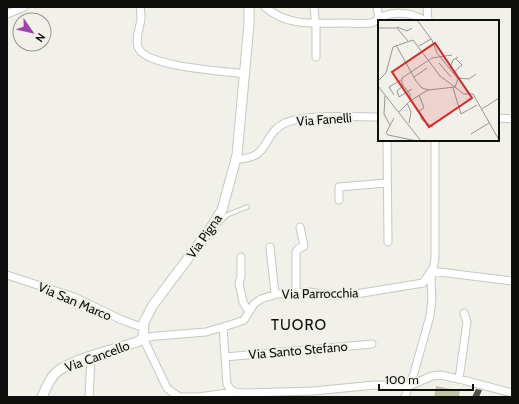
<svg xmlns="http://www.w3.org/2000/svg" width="519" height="404" font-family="Cabin,sans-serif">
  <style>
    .green { fill: #c1c2a6 }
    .building { fill: #4f5049 }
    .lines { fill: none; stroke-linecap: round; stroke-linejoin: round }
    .service-casing { stroke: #c7c8c0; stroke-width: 5.5 }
    .minor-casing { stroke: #c7c8c0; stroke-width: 9 }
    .tertiary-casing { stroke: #c7c8c0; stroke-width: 11 }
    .service { stroke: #fff; stroke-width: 3.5 }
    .minor { stroke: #fff; stroke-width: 7 }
    .tertiary { stroke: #fff; stroke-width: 9 }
    .labels { text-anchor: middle; stroke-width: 4; stroke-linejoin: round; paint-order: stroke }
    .street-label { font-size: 13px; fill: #0f0f0d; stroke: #f1f1e9 }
    .quarter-label { font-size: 15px; letter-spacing: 1px; fill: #0f0f0d; stroke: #f1f1e9 }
    .inset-road { fill: none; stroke: #979791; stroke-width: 1 }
    .view { fill: #d62828; fill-opacity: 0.15; stroke: #d62828; stroke-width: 2 }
    .inset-edge { fill: none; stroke: #0f0f0d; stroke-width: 2 }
  </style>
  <rect width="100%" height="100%" fill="#f1f1e9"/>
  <path class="green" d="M436 386 460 391 459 397H434Z"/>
  <path class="building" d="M476 389 482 390 479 397H472Z"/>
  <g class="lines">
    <g class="service-casing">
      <path id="service" d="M217 225 227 215 247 207"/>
    </g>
    <g class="minor-casing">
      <path id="minor" d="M140 7C141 11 141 15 141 19 140 28 135 37 138 47 144 67 224 71 245 74
        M265 7C288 27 314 23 343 23 352 23 362 24 371 23 376 22 379 17 384 16 396 11 414 13 425 21
        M314 7 316 29V57
        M377 7 379 19
        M427 7 428 21
        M7 14 24 7
        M498 118 512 119
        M387 140 388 242
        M236 159C272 159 261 134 285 123 305 114 355 117 379 117
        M339 200V187L387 183
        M270 247 275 294
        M241 257V276L239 283 243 302 249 312
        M431 271 512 281
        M7 275 74 297 122 320 144 328
        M296 292V252L298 249 304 246 300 227
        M223 328 227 384 230 389 235 392
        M225 357 372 344
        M459 379 467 322 464 313
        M409 386 375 385 313 391 244 393 235 392 198 397H180L172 392 167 388 143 338 157 336 206 332 236 323 244 320 254 304 261 299 277 294 309 292 328 295H350L423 283 431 271
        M409 386 432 376 440 375 459 379 512 393
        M89 397 91 357
        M405 397 414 373 430 316 432 299 431 281 435 258V140"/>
    </g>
    <g class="tertiary-casing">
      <path id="tertiary" d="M42 397C46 388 50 377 58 371 75 358 116 349 137 342L143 338 144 322 153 305 210 229 222 210 237 155 249 24V7"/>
    </g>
    <use href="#service" class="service"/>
    <use href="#minor" class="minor"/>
    <use href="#tertiary" class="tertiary"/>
  </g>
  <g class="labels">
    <g class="street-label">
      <text transform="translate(324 119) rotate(-4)" y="5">Via Fanelli</text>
      <text transform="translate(204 236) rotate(-55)" y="5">Via Pigna</text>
      <text transform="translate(320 293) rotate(-1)" y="5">Via Parrocchia</text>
      <text transform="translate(75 301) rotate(23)" y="5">Via San Marco</text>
      <text transform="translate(298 350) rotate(-5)" y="5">Via Santo Stefano</text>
      <text transform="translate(97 356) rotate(-20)" y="5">Via Cancello</text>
    </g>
    <g class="quarter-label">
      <text x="299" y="330">TUORO</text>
    </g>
  </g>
  <g transform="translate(378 20)">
    <rect width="121" height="121" fill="#f1f1e9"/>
    <path class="inset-road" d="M39 0 54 20 59 33 80 59 77 67M19 7 29 11 34 8M0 8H19M19 8 30 21M18 25 38 61 44 68 51 70M41 26 53 19M61 43 73 57M72 48 75 40 80 37M75 53 84 45 78 39M36 57 49 48M80 58 91 59 98 54M0 61 8 53 15 27 35 20 62 56 86 74H95L121 120M26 65 19 71 21 77 34 69M0 66 43 121M75 68 83 94 99 85M16 75 11 67 23 60M41 75 46 88 41 91 44 100 55 107M7 76 6 94 12 105M32 81V74L24 64V58L54 38 74 35M29 83 33 92 31 103M104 89 121 78M21 92 32 81 50 70 77 67M93 114 111 103M10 115 8 113 16 98M10 115 39 121"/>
    <path class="view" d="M57 23 94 78 51 107 14 52Z"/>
    <rect width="121" height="121" class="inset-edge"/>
  </g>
  <rect width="519" height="404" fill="none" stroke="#0f0f0d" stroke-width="16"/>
  <g transform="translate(32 32) rotate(124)"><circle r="19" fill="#f1f1e9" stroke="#979791"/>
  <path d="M0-3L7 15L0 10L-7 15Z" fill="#9b44b1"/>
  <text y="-6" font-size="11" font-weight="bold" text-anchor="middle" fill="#0f0f0d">N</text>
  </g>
  <path d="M379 384v6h94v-6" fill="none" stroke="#0f0f0d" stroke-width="2"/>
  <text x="385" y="384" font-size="12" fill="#0f0f0d" stroke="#f1f1e9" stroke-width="3" paint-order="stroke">100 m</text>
</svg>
